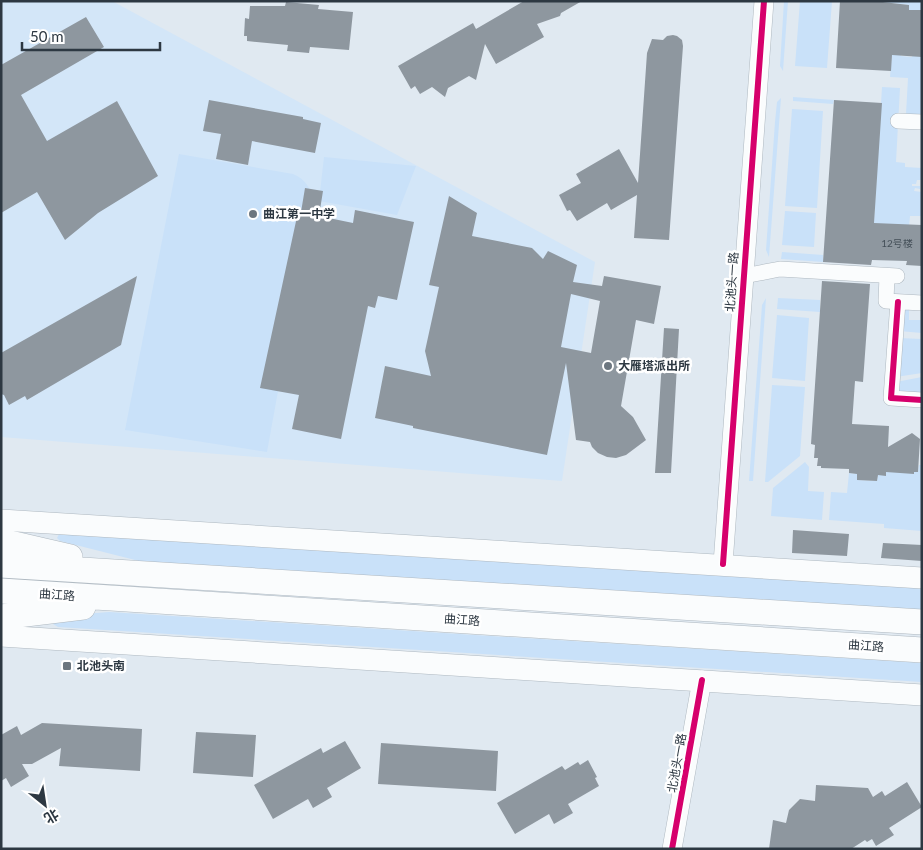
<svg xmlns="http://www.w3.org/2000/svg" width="923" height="850" font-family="Lato,'Noto Sans SC',sans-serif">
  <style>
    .built { fill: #d3e6f8 }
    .green { fill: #c9e1f9 }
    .building { fill: #8e979f; fill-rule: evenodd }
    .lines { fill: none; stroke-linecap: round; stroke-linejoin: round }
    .minor-casing { stroke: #aeb8c0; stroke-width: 16 }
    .tertiary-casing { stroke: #aeb8c0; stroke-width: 20 }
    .secondary-casing { stroke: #aeb8c0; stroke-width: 22 }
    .trunk-casing { stroke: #aeb8c0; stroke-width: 26 }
    .minor { stroke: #fafcfd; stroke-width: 15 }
    .tertiary { stroke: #fafcfd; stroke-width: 19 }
    .secondary { stroke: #fafcfd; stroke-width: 21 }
    .trunk { stroke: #fafcfd; stroke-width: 25 }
    .cycleway-casing { stroke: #fff; stroke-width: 9 }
    .cycleway { stroke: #d6006c; stroke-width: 6 }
    .poi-dot { fill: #6c767f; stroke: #fff; stroke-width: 2 }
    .labels { text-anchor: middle; stroke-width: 5; stroke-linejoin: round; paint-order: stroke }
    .number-label { font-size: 10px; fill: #455059 }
    .poi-label { font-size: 12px; font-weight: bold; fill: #2d3842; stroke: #fff; text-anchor: start }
    .street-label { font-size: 12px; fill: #2d3842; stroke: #fff }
  </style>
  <rect width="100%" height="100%" fill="#e0e9f1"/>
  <path class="built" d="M1 1H112L595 262 562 481 1 437Z"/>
  <path class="green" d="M784 1H788L783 71 780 66Z
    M800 1H832L827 68 795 66Z
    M874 1H922V10H909V5Z
    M913 45 922 57V115L906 114 908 78 890 77 892 52 901 53V56L912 57Z
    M882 87 900 88 896 162 905 163V167L922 168 921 180H917L916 184H912V186H920V189L915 188 914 191 922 192V216H910L909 227 873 236Z
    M793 97 834 100 833 104 793 101Z
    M781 98 769 257 766 250 775 122 777 102Z
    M792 109 823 111 817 208 785 206Z
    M179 154 293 174C305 179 309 186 313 198L267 452 125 430Z
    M324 157 416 166 397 215 319 201Z
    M785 211 816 213 814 247 782 245Z
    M782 252 823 255V262L781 259Z
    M766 298 753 481H749L762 305Z
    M778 298 820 300V312L777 309Z
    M901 310H909V320H922V333L899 331Z
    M777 315 809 318 805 381 772 378Z
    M899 338 922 339V373L896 377Z
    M922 377V395L895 393 896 382Z
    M772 385 805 387 800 456 768 482H765Z
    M805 462 809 467 808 491 824 492 822 520 771 516 773 488Z
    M919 465H922V531L884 528V524L829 520 831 492 847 493 849 473 857 474V480L877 481 878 475 886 470 918 472Z
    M59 534 922 588V612L139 561 60 541 57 538Z
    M109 612 922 663V682L58 627 53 624 52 621 57 616Z"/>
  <path class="building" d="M524 1H582L561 13 560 16 537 24 544 37 496 64 485 44 476 80 469 76 448 88 445 97 432 87 420 94 415 86 411 89 398 66 473 23 476 29Z
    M840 1H874L909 5V10H922V57L892 55 891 71 836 68Z
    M286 2 319 5 318 9 353 12 349 50 310 47 309 53 287 51 288 45 247 41V36H244L245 18 249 19 250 6H285Z
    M86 17 104 47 21 95 47 141 117 101 158 176 98 213 65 240 37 192 1 213V65Z
    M673 35 677 36 682 40 683 46 669 240 634 238 637 195 611 210 607 203 577 221 570 210 567 211 559 195 581 183 576 174 619 149 638 183 647 53 652 39 663 40 667 36Z
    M209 100 303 117V119L321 123 315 153 252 141 248 165 216 159 221 134 203 131Z
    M834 100 882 103 874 223 922 225V266L906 265 907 261 872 260 871 265 823 262Z
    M305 188 323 191 319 216 353 223 355 210 414 222 397 300 378 296 375 308 368 306 341 439 292 429 299 395 260 388 298 212H301Z
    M449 196 477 213 472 236 532 248 543 259 548 251 577 265 573 282 602 286 604 276 661 286 654 324 636 320 621 406 633 417 646 440 626 455 616 458 607 457 598 453 592 447 590 442 576 440 566 363 547 455 413 428V426L375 418 385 366 431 376 425 351 439 287 429 285ZM571 294 600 301 591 353 561 347Z
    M137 276 121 345 27 400 25 396 9 405 4 395 1 394V353Z
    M822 281 870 284 863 382 855 381 852 424 889 426 888 447 912 433 920 439 918 472H914V474L886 472V476L878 475 877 481 857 480V474L849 473V469L821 468V466H817L818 458H814L815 445 811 444Z
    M664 328 679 329 671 473H655Z
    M793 530 849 534 847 556 792 553Z
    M883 543 922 545V561L881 558Z
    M42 723 142 729 140 771 59 766 61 748 32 764H22L29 776 11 787 6 778 1 781V735L17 726 21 735Z
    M196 732 256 735 253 777 193 773Z
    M345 741 361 768 327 788 332 797 313 808 308 799 273 819 254 785 321 748 323 753Z
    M381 743 498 751 496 791 378 784Z
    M588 760 597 777 595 778 599 786 568 804 573 813 554 824 549 814 515 834 497 803 562 766 565 770 578 762 580 765Z
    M907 782 922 807 889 828 894 835 876 846 872 839 867 842 865 840 851 849H769L773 820 786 823 789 810 800 799 815 801 816 785 868 788 873 797 882 791 885 796Z"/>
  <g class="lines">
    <g class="minor-casing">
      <path id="minor" d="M898 121 922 122
        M744 276 780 269 897 276
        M887 276 886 301 922 303
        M898 302 891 398 922 400"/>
    </g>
    <g class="tertiary-casing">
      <path id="tertiary" d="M723 564 764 1
        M672 849 702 680"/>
    </g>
    <g class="secondary-casing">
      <path id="secondary" d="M1 520 922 578
        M1 636 922 695"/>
    </g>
    <g class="trunk-casing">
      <path id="trunk" d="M1 541 70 557
        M1 565 922 622
        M1 591 922 650
        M1 617 83 607"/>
    </g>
    <use href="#minor" class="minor"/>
    <use href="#tertiary" class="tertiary"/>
    <use href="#secondary" class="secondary"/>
    <use href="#trunk" class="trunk"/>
    <g class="cycleway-casing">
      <path id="cycleway" d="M898 302 891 398 922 400
        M723 564 764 1
        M672 849 702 680"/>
    </g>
    <use href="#cycleway" class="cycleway"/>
  </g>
  <g class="poi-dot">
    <circle cx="253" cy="214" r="5"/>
    <circle cx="608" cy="366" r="5"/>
    <rect x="62" y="661" width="10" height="10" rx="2.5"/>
  </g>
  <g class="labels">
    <g class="number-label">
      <text x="897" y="247">12号楼</text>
    </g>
    <g class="poi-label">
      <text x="263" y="218">曲江第一中学</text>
      <text x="618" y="370">大雁塔派出所</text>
      <text x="77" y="670">北池头南</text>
    </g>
    <g class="street-label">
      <text transform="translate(732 282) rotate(-86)" y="4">北池头一路</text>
      <text transform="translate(57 595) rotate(4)" y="4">曲江路</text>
      <text transform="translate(462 620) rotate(4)" y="4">曲江路</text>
      <text transform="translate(866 646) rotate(4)" y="4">曲江路</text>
      <text transform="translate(677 763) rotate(-80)" y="4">北池头一路</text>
    </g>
  </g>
  <rect width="923" height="850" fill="none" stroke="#2d3842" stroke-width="5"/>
  <g transform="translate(45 805) rotate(150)" stroke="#ffffff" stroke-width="4" paint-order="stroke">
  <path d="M0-4L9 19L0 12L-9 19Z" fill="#2d3842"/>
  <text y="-8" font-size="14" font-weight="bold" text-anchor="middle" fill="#2d3842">北</text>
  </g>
  <path d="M22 42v8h138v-8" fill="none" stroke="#2d3842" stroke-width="2.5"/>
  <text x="30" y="42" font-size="15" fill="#2d3842" stroke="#ffffff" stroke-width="4" paint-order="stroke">50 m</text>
</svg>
